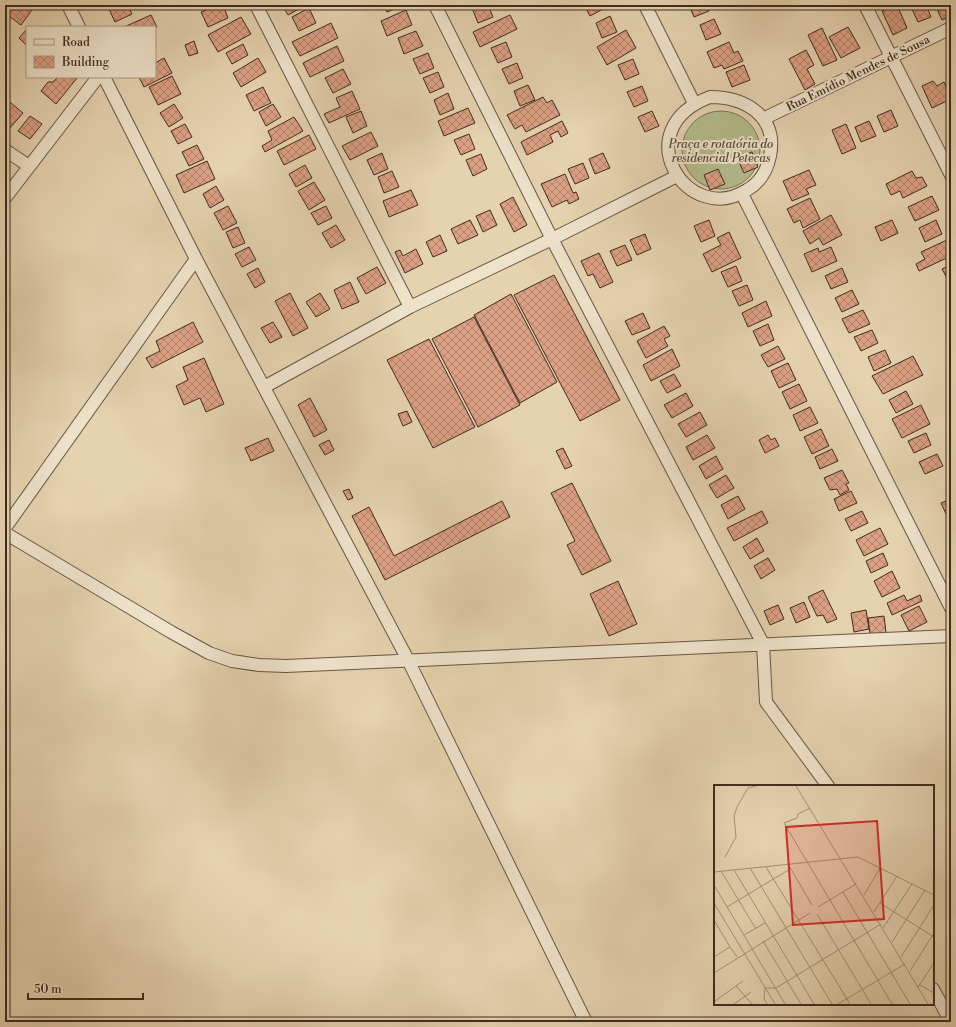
<svg xmlns="http://www.w3.org/2000/svg" width="956" height="1027" font-family="'Libre Bodoni',serif">
  <style>
    .green { fill: #b3bc8c; stroke: #787455 }
    .building { fill: url(#building-cross-hatch); stroke: #3e2c1e }
    .lines { fill: none; stroke-linecap: round; stroke-linejoin: round }
    .minor-casing { stroke: #685642; stroke-width: 14 }
    .minor { stroke: #eee2cb; stroke-width: 12 }
    .labels { text-anchor: middle; stroke-width: 4; stroke-linejoin: round; paint-order: stroke }
    .street-label { font-size: 12px; fill: #3e2c1e; stroke: #eee2cb }
    .park-label { font-size: 12px; font-style: italic; fill: #554934; stroke: #eee2cb }
    .inset-road { fill: none; stroke: #a29075; stroke-width: 1 }
    .view { fill: #d62828; fill-opacity: 0.15; stroke: #d62828; stroke-width: 2 }
    .inset-edge { fill: none; stroke: #3e2c1e; stroke-width: 2 }
  </style>
  <defs>
    <pattern id="building-cross-hatch" width="8" height="8" patternUnits="userSpaceOnUse"><rect width="8" height="8" fill="#dca084"/><path d="M0 0l8 8M0 8l8-8" fill="none" stroke="#b4836b"/></pattern>
  </defs>
  <rect width="100%" height="100%" fill="#e5d2af"/>
  <filter id="stains"><feTurbulence type="fractalNoise" baseFrequency=".005" numOctaves="4"/><feColorMatrix values="0 0 0 0 .2 0 0 0 0 .09 0 0 0 0 .02 0 0 0 .5 -.17"/></filter>
  <radialGradient id="worn" r=".72"><stop offset=".6" stop-color="#630" stop-opacity="0"/><stop offset="1" stop-color="#630" stop-opacity=".3"/></radialGradient>
  <path class="green" d="M682 150a39 39 0 1 1 78 0a39 39 0 1 1-78 0Z"/>
  <path class="building" d="M11 5H26L32 10 21 25 5 13Z
    M116 5H127L132 14 115 22 109 9Z
    M217 5H223L228 18 208 27 201 12Z
    M282 5H306L288 15Z
    M384 5H401L402 6 387 12Z
    M479 5H488L493 17 478 23 472 8Z
    M584 5H603L605 8 590 16Z
    M689 5H706L709 11 694 17Z
    M897 5 907 28 893 35 882 11Z
    M910 5H926L931 17 918 22Z
    M935 5H951V15L942 20Z
    M309 8 316 23 299 31 292 17Z
    M406 10 412 25 387 36 381 21Z
    M151 15 157 27 155 28 124 27Z
    M510 15 517 29 480 47 473 32Z
    M610 16 617 32 602 38 596 23Z
    M241 17 251 34 218 52 208 35Z
    M714 19 721 34 706 40 700 25Z
    M331 23 338 38 300 56 292 42Z
    M848 27 860 48 841 58 829 37Z
    M822 28 837 60 823 66 808 35Z
    M27 29V46L19 38Z
    M626 30 636 48 607 65 597 47Z
    M416 31 423 46 404 54 398 38Z
    M194 41 198 53 189 56 185 45Z
    M506 42 512 57 498 63 491 48Z
    M729 42 734 53 738 51 743 61 724 69 722 65 714 68 707 52Z
    M243 44 248 55 232 64 226 53Z
    M337 46 344 61 310 77 303 63Z
    M806 50 814 65 807 69 815 84 805 90 789 59Z
    M428 53 434 68 420 74 413 59Z
    M164 58 172 73 144 87 139 77H155V63Z
    M258 58 266 72 241 87 233 73Z
    M633 59 639 74 625 80 618 65Z
    M517 63 523 78 509 84 502 69Z
    M744 65 750 80 732 87 726 72Z
    M343 69 351 84 333 93 325 78Z
    M438 72 444 87 430 93 423 78Z
    M172 76 181 94 158 105 149 87Z
    M58 77 77 78 56 104 41 91 48 82H53Z
    M933 81 937 86 944 82 951 99 932 108 922 86Z
    M528 85 535 100 520 106 514 91Z
    M642 86 648 101 634 107 627 92Z
    M263 87 271 103 254 111 246 95Z
    M352 91 360 109 329 123 324 114 340 107 336 98Z
    M448 93 454 109 440 115 434 100Z
    M543 97 547 103 552 100 560 115 526 132 522 125 515 129 507 115Z
    M5 98 23 113 10 128 5 123Z
    M174 104 183 118 169 127 160 113Z
    M273 104 281 117 266 126 259 112Z
    M468 108 475 123 444 136 438 121Z
    M891 110 898 126 884 132 877 116Z
    M361 111 367 126 353 133 346 117Z
    M652 111 659 126 645 132 638 117Z
    M30 116 42 124 30 139 18 131Z
    M294 117 303 131 265 152 262 146 272 140 268 131Z
    M562 121 568 133 561 137 558 131 550 135 553 142 527 155 521 142Z
    M869 121 876 136 861 142 855 127Z
    M185 124 192 137 178 144 171 131Z
    M846 124 856 148 842 154 832 130Z
    M371 132 378 146 350 160 342 146Z
    M469 134 475 149 461 155 454 140Z
    M309 135 316 149 284 165 277 151Z
    M197 145 204 159 189 166 182 152Z
    M752 152 758 167 744 173 737 158Z
    M382 153 388 169 374 175 367 160Z
    M603 153 610 168 595 174 589 159Z
    M481 154 487 169 473 176 466 160Z
    M207 161 215 179 184 193 176 175Z
    M583 163 589 178 575 184 568 169Z
    M305 165 312 178 296 187 289 174Z
    M718 169 725 184 710 190 704 175Z
    M809 170 816 185 806 189 809 194 792 201 783 181Z
    M392 171 399 187 384 193 378 177Z
    M912 171 916 178 922 177 927 186 903 198 900 191 891 195 886 184Z
    M565 174 573 193 576 192 579 199 569 204 567 200 552 207 541 184Z
    M314 182 325 200 309 210 298 191Z
    M216 186 224 200 210 208 203 194Z
    M411 190 418 205 389 217 383 201Z
    M932 196 939 210 915 221 908 207Z
    M513 197 527 225 514 232 500 204Z
    M810 198 820 219 803 228 800 220 794 223 787 209Z
    M228 206 237 223 223 230 214 213Z
    M326 206 332 218 318 225 311 213Z
    M490 210 497 225 483 232 476 216Z
    M831 215 842 235 823 245 819 238 810 244 803 231Z
    M470 220 478 235 458 244 451 229Z
    M709 220 715 236 701 242 694 226Z
    M892 220 898 233 881 241 875 227Z
    M936 220 942 234 925 242 919 228Z
    M336 225 345 240 331 248 322 233Z
    M238 227 245 243 233 248 226 232Z
    M729 232 741 258 712 272 703 254 721 245 717 238Z
    M645 234 651 249 637 255 630 240Z
    M440 235 447 251 433 257 426 242Z
    M947 240 951 249V256L919 271 916 264 925 259 921 252Z
    M625 245 632 260 617 266 610 251Z
    M249 247 256 260 242 267 235 254Z
    M831 247 837 261 812 272 804 254 818 248 819 252Z
    M416 249 423 264 405 273 395 252 400 250 403 256Z
    M599 253 613 282 600 288 593 274 588 276 581 261Z
    M951 265V281L949 282 942 269Z
    M736 266 742 281 728 287 721 272Z
    M377 267 386 283 366 294 357 278Z
    M258 268 265 282 255 288 247 274Z
    M842 268 848 282 831 289 825 276Z
    M554 275 620 400 580 421 514 295Z
    M350 282 359 302 342 309 334 290Z
    M747 285 753 300 739 306 732 291Z
    M852 290 859 304 842 312 835 298Z
    M290 293 308 328 293 336 275 301Z
    M320 293 330 309 316 317 306 302Z
    M511 294 557 382 520 403 474 315Z
    M766 301 772 316 748 327 742 313Z
    M863 310 870 324 849 333 842 319Z
    M643 313 650 328 632 335 625 321Z
    M474 317 520 405 478 427 432 339Z
    M193 322 203 342 152 368 146 358 160 351 156 341Z
    M273 322 282 337 270 343 261 328Z
    M768 324 774 340 760 346 753 331Z
    M664 326 670 336 664 339 668 346 646 358 637 341Z
    M872 330 878 343 861 351 854 337Z
    M429 339 475 427 433 448 387 360Z
    M778 346 785 359 768 367 761 355Z
    M672 349 680 366 651 381 643 365Z
    M885 350 891 363 874 371 868 357Z
    M913 356 923 375 883 394 872 376Z
    M204 358 224 404 206 412 200 398 184 405 176 386 188 380 183 367Z
    M788 363 796 380 779 388 771 371Z
    M674 374 681 386 667 393 660 381Z
    M799 384 807 401 790 409 782 392Z
    M906 391 913 404 896 413 889 400Z
    M686 393 693 406 672 418 664 405Z
    M310 398 327 430 314 437 298 405Z
    M921 405 930 424 902 438 892 419Z
    M810 407 818 423 800 431 793 415Z
    M407 411 412 422 403 426 398 414Z
    M700 412 707 425 686 437 678 424Z
    M821 429 829 446 812 454 804 437Z
    M926 433 931 445 914 453 908 441Z
    M707 435 715 448 693 460 686 447Z
    M768 435 771 440 775 438 779 446 765 453 759 440Z
    M268 438 274 451 251 461 245 448Z
    M329 440 334 450 325 455 319 445Z
    M563 448 572 466 565 469 556 451Z
    M832 449 838 461 820 469 815 457Z
    M937 454 943 466 925 474 919 462Z
    M716 456 723 469 706 479 699 466Z
    M842 470 849 483 846 484 849 490 840 495 837 489 830 490 824 478Z
    M726 475 734 488 717 498 709 485Z
    M572 483 611 561 582 575 567 545 575 541 551 493Z
    M349 489 353 498 348 500 343 491Z
    M851 491 857 503 839 511 834 499Z
    M738 496 745 509 728 519 721 505Z
    M951 499V514L947 516 941 503Z
    M502 501 510 517 385 580 352 516 369 507 394 556Z
    M762 511 768 523 734 541 727 528Z
    M862 511 868 523 851 531 845 519Z
    M880 528 888 544 864 556 856 540Z
    M757 538 764 551 750 559 743 547Z
    M883 553 888 565 871 573 866 561Z
    M768 558 775 570 761 579 754 566Z
    M892 571 900 588 882 597 874 581Z
    M618 581 637 624 609 636 590 594Z
    M823 590 837 619 827 623 823 615 817 616 808 597Z
    M904 595 907 601 920 595 922 601 892 615 887 603Z
    M804 602 810 617 796 623 790 608Z
    M778 605 784 619 770 625 764 611Z
    M919 606 927 622 909 631 901 615Z
    M866 610 869 629 854 632 851 613Z
    M884 616 886 633 870 634 868 618Z"/>
  <g class="lines">
    <g class="minor-casing">
      <path id="minor" d="M68 5 79 27
        M256 5 410 307
        M435 5 552 239 763 644 766 702 828 786
        M645 5 694 103
        M865 5 951 175
        M104 77 196 259 408 660 586 1022
        M710 97C745 97 778 116 770 156 767 171 759 183 747 190 687 228 625 129 710 97Z
        M765 118 951 28
        M5 150 29 166
        M742 194 951 608
        M5 198 98 77
        M264 387 410 307 552 239 677 176
        M5 528 196 259
        M5 533 171 632 209 653 232 661 259 665 286 666 951 636
        M933 989 951 1022"/>
    </g>
    <use href="#minor" class="minor"/>
  </g>
  <g class="labels">
    <g class="street-label">
      <text transform="translate(858 73) rotate(-26)" y="4">Rua Emídio Mendes de Sousa</text>
    </g>
    <g class="park-label">
      <text x="721" y="148">Praça e rotatória do<tspan x="721" dy="14">residencial Petecas</tspan></text>
    </g>
  </g>
  <g transform="translate(714 785)">
    <rect width="220" height="220" fill="#e5d2af"/>
    <path class="inset-road" d="M82 1 214 219M96 23 84 29 83 33 70 38 178 219M11 72 22 52 20 31 23 22 34 3 42 1M74 79 98 120M52 82 136 219M36 83 118 219M20 85 100 219M7 86 42 144M0 87 144 72 220 110M0 100 71 219M129 107 196 219M150 110 166 83M0 118 61 219M166 118 220 152M13 122 76 84M104 122 142 99M160 127 183 91M103 129 157 219M0 135 16 162M169 143 198 99M30 150 51 138M49 156 87 219M178 157 211 105M0 172 16 162 23 172M187 172 220 120M196 186 220 148M0 188 96 128M206 200 220 208M22 201 38 219M204 202 220 178M1 216 29 196M20 219 37 207M53 219 50 214 51 203H62L167 139M124 219 191 179"/>
    <path class="view" d="M163 36 170 134 79 140 72 42Z"/>
    <rect width="220" height="220" class="inset-edge"/>
  </g>
  <rect width="956" height="1027" fill="none" stroke="#e5d2af" stroke-width="20"/>
  <rect x="6" y="6" width="944" height="1015" fill="none" stroke="#3e2c1e" stroke-width="2"/>
  <rect x="10" y="10" width="936" height="1007" fill="none" stroke="#3e2c1e"/>
  <rect x="26" y="26" width="130" height="52" fill="#eee2cb" stroke="#a89986"/>
  <rect x="34" y="39" width="20" height="6" fill="#eee2cb" stroke="#a89986"/>
  <text x="62" y="46" font-size="12" fill="#3e2c1e">Road</text>
  <rect x="34" y="56" width="20" height="12" fill="url(#building-cross-hatch)" stroke="#a89986"/>
  <text x="62" y="66" font-size="12" fill="#3e2c1e">Building</text>
  <path d="M28 993v6h115v-6" fill="none" stroke="#3e2c1e" stroke-width="2"/>
  <text x="34" y="993" font-size="12" fill="#3e2c1e" stroke="#eee2cb" stroke-width="3" paint-order="stroke">50 m</text>
  <rect width="100%" height="100%" filter="url(#stains)"/>
  <rect width="100%" height="100%" fill="url(#worn)"/>
</svg>
